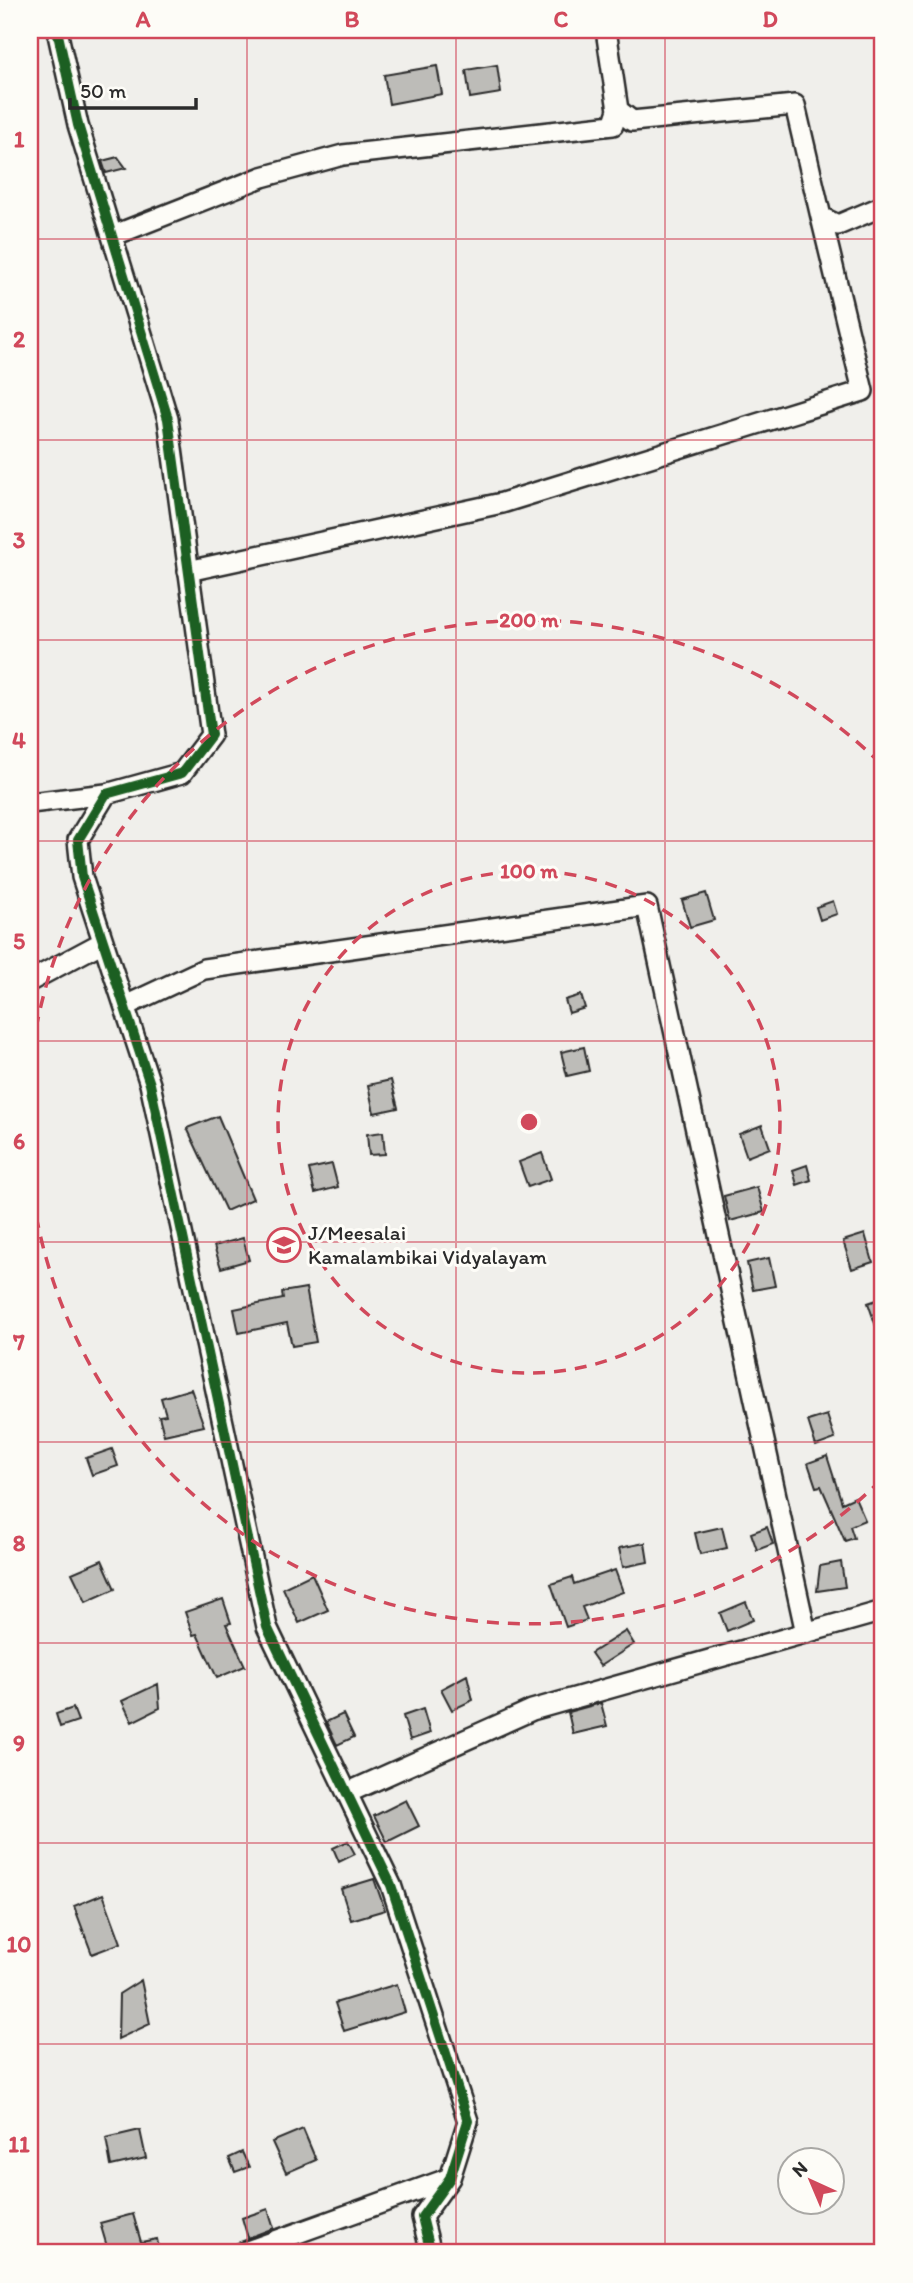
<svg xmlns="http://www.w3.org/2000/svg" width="913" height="2283" font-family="Itim,sans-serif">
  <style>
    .building { fill: #bdbcb8; stroke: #2b2b2b; stroke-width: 2 }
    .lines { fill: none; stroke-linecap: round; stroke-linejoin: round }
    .street-casing { stroke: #2b2b2b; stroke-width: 24 }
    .street { stroke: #fdfcf7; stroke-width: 19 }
    .cycleway-casing { stroke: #fdfcf7; stroke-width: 15 }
    .cycleway { stroke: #1b5e20; stroke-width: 10 }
    .grid { fill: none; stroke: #d1495b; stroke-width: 2; stroke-opacity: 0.55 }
    .ring { fill: none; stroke: #d1495b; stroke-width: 3.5; stroke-dasharray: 12 9 }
    .labels { text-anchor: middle; stroke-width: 6; stroke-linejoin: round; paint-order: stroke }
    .poi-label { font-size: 21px; fill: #2b2b2b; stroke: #fdfcf7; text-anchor: start }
    .centre { fill: #d1495b; stroke: #fdfcf7; stroke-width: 3.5 }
    .ring-label { font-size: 21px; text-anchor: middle; font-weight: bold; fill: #d1495b; stroke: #fdfcf7; stroke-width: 6; stroke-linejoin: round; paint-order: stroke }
    .neatline { fill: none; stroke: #d1495b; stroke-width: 2.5 }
    .grid-label { font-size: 23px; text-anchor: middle; font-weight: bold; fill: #d1495b }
  </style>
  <rect width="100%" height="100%" fill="#f0efeb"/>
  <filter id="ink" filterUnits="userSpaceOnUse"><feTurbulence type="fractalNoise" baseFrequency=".0143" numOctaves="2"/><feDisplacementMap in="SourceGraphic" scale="14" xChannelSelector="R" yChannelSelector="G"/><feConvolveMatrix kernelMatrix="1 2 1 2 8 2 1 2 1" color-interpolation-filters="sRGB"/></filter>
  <g filter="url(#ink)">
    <path class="building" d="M497 65 501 93 470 98 466 70Z
      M437 66 442 94 389 104 384 75Z
      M118 157 126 168 106 173 102 161Z
      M706 893 714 920 690 927 682 900Z
      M833 901 837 914 820 920 816 907Z
      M581 995 585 1008 569 1013 565 1000Z
      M584 1047 589 1071 567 1076 561 1052Z
      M391 1080 398 1108 374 1113 368 1085Z
      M218 1116 253 1199 226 1211 187 1128Z
      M762 1125 770 1148 747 1157 739 1134Z
      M383 1132 385 1154 369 1155 367 1134Z
      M542 1153 551 1179 528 1187 519 1162Z
      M332 1164 338 1187 315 1193 309 1169Z
      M807 1165 811 1180 797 1185 793 1170Z
      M757 1187 764 1212 730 1221 724 1196Z
      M865 1234 873 1262 852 1269 843 1241Z
      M243 1238 249 1260 221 1268 214 1246Z
      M769 1258 775 1286 753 1290 747 1263Z
      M306 1288 316 1342 292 1346 287 1323 239 1333 234 1309 283 1299 282 1292Z
      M883 1298V1341H881L868 1303Z
      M191 1389 204 1426 164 1435 159 1416 166 1415 161 1398Z
      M827 1415 835 1439 816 1446 808 1421Z
      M112 1449 118 1466 92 1475 86 1458Z
      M827 1456 842 1503 855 1497 865 1520 850 1526 854 1538 845 1541 821 1486 816 1487 808 1463Z
      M722 1527 727 1548 700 1554 695 1533Z
      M767 1527 773 1544 757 1550 751 1533Z
      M645 1543 648 1562 623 1567 619 1548Z
      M102 1560 115 1589 86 1602 72 1573Z
      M841 1562 845 1587 817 1591 820 1566Z
      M615 1570 623 1592 582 1607 587 1620 566 1627 551 1584 572 1577 574 1584Z
      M312 1574 328 1610 299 1623 283 1588Z
      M223 1599 231 1623 226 1624 245 1666 217 1678 197 1634 193 1635 185 1612Z
      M746 1602 753 1620 727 1631 720 1613Z
      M626 1631 634 1644 600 1666 591 1653Z
      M467 1675 473 1700 452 1710 441 1689Z
      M158 1684 160 1708 132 1722 122 1701Z
      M601 1703 607 1726 573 1734 568 1712Z
      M73 1708 78 1721 60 1727 56 1714Z
      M423 1709 430 1733 410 1740 403 1716Z
      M343 1714 354 1737 337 1745 326 1722Z
      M406 1800 419 1826 387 1842 374 1816Z
      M348 1841 355 1854 339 1862 333 1848Z
      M374 1879 385 1910 351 1920 341 1889Z
      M103 1894 121 1943 92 1954 74 1906Z
      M141 1980 150 2024 118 2039 119 1994Z
      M397 1984 405 2012 344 2031 335 2003Z
      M303 2129 316 2160 286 2173 272 2142Z
      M140 2130 146 2158 111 2166 106 2138Z
      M242 2152 249 2167 235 2172 229 2158Z
      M268 2209 274 2228 248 2238 242 2218Z
      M133 2214 141 2242 157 2239 160 2253H119L118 2248 124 2246 108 2250 100 2223Z"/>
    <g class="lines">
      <g class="street-casing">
        <path id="street" d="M57 30 78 125 168 419 211 735 182 773 106 794 78 840 82 877 150 1084 267 1627 391 1885 468 2121 450 2178 422 2217 431 2253
          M606 30 618 110 632 121 795 105 821 217 838 225 883 206
          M112 236 262 177 343 155 613 125 618 110
          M188 571 502 503 863 391 821 217
          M30 803 106 794
          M30 981 103 942
          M125 1006 204 969 647 906 806 1633
          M347 1793 532 1710 883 1611
          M242 2253 450 2178 370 2207"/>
      </g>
      <use href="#street" class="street"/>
      <g class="cycleway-casing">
        <path id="cycleway" d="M57 30 78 125 168 419 211 735 182 773 106 794 78 840 82 877 150 1084 267 1627 391 1885 468 2121 450 2178 422 2217 431 2253"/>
      </g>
      <use href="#cycleway" class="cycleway"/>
    </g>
  </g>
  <path class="grid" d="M247 30V2253M456 30V2253M665 30V2253M30 239H883M30 440H883M30 640H883M30 841H883M30 1041H883M30 1242H883M30 1442H883M30 1643H883M30 1843H883M30 2044H883"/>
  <g class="ring">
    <circle cx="529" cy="1122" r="251"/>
    <path d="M881 1480A502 502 0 0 1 30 1174M30 1070A502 502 0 0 1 881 764"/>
  </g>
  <defs>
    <g id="school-ring" transform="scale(1.75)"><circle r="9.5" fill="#fdfcf7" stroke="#d1495b" stroke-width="1.5"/><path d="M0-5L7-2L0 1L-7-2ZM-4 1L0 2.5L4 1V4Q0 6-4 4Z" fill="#d1495b"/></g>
  </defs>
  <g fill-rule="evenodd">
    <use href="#school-ring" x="284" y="1245"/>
  </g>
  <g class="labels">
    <g class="poi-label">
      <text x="308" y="1240">J/Meesalai<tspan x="308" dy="24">Kamalambikai Vidyalayam</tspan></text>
    </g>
  </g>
  <circle cx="529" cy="1122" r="10" class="centre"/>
  <g class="ring-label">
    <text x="529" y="627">200 m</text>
    <text x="529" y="878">100 m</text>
  </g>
  <rect width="913" height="2283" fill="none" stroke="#fdfcf7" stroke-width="77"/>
  <g transform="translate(811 2181) rotate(316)"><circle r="33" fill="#fdfcf7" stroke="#a9a8a5" stroke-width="2"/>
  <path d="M0-5L12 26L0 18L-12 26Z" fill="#d1495b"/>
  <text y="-10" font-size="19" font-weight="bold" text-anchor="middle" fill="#2b2b2b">N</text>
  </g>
  <path d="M70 98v10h126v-10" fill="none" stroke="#2b2b2b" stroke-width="3.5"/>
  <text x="80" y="98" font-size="21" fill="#2b2b2b" stroke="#fdfcf7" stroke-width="5" paint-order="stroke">50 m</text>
  <rect x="38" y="38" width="836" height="2206" class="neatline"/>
  <g class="grid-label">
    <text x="143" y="27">A</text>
    <text x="352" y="27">B</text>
    <text x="561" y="27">C</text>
    <text x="770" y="27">D</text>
    <text x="19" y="147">1</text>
    <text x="19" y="347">2</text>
    <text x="19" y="548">3</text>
    <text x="19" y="748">4</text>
    <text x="19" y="949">5</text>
    <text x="19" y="1149">6</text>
    <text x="19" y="1350">7</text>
    <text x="19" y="1551">8</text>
    <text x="19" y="1751">9</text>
    <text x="19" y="1952">10</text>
    <text x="19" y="2152">11</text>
  </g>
</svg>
